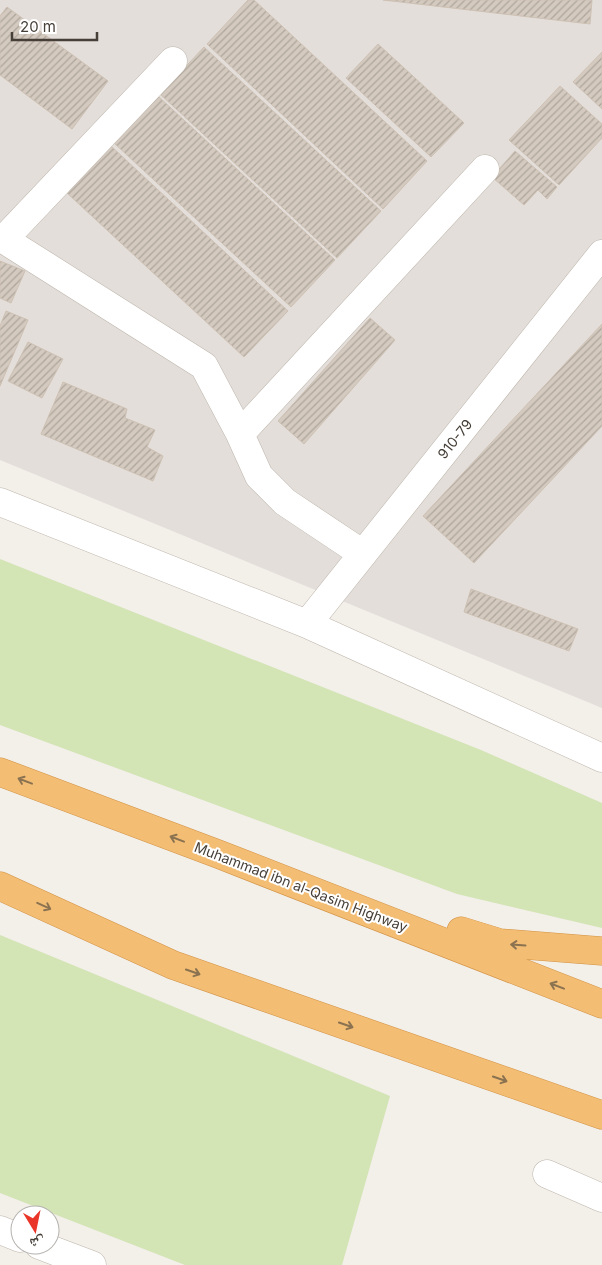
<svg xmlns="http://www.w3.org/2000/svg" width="602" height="1265" font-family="Inter,'Noto Naskh Arabic',sans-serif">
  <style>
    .industrial { fill: #e3deda }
    .grass { fill: #d3e4b5 }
    .building { fill: url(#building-hatch); stroke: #cec1b3 }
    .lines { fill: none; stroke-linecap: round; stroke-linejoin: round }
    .minor-casing { stroke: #beb6ac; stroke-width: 29 }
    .highway-casing { stroke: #d29244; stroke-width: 29 }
    .minor { stroke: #fff; stroke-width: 28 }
    .highway { stroke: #f3be74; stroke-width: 28 }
    .oneway { stroke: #8b7250 }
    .labels { text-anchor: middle; stroke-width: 4; stroke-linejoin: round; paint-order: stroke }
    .street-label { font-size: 14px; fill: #463f38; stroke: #fff }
  </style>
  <defs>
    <pattern id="building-hatch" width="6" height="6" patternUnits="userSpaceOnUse" patternTransform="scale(1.25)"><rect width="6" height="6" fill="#d4cabf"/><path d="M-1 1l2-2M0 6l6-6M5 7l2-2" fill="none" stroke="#aea59c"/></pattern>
  </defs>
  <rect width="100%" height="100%" fill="#f3efe9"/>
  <path class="industrial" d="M0 0H602V708L0 460Z"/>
  <path class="grass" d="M0 559 481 750 602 803V928L457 894 0 725Z
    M0 935 390 1096 342 1265H185L0 1193Z"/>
  <path class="building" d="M248 0H254L427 161 383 209 207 44Z
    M383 0H592L590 24Z
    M7 7 108 81 72 129 0 75V16Z
    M378 44 464 123 431 157 346 78Z
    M204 47 381 211 337 258 160 94Z
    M602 52V109L573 82Z
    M560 86 602 124V138L559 185 509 140Z
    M158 96 335 260 291 307 114 143Z
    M111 146 288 311 244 357 67 193Z
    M515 151 557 187 547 199 538 190 524 205 492 177Z
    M0 261 25 271 11 303 0 298Z
    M6 311 28 320 0 386V326Z
    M370 318 395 340 304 444 278 421Z
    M602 324V426L474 563 423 516Z
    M28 342 63 359 42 398 8 381Z
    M63 382 127 409 125 418 155 430 147 447 163 456 153 481 41 434Z
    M471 589 578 629 569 651 464 612Z"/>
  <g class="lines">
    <g class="minor-casing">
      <path id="minor" d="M0 237 204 366 240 434 259 476 285 502 363 554
        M4 239 173 61
        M240 434 485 169
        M0 502 307 624 602 758
        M307 624 602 254
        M547 1174 602 1198
        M0 1230 20 1238
        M39 1245 92 1265"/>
    </g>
    <g class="highway-casing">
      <path id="highway" d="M0 772 218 854 602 1004
        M0 886 173 965 602 1115
        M461 931 500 943 602 951"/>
    </g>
    <use href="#minor" class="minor"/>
    <use href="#highway" class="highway"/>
  </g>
  <defs><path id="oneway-shaft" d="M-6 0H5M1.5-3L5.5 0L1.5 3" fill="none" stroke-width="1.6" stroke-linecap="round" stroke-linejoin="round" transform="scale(1.25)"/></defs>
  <g class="oneway">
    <use href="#oneway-shaft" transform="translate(25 781) rotate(-159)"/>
    <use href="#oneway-shaft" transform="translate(177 839) rotate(-159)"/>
    <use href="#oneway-shaft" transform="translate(44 906) rotate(25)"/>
    <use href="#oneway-shaft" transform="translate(518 945) rotate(-176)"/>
    <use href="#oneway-shaft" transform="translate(193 972) rotate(19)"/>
    <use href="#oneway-shaft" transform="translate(557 986) rotate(-159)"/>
    <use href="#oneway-shaft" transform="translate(346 1025) rotate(19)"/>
    <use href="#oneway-shaft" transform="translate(500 1079) rotate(19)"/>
  </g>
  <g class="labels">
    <g class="street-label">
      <text transform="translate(455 439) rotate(-51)" y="5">910-79</text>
      <text transform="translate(301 887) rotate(21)" y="5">Muhammad ibn al-Qasim Highway</text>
    </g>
  </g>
  <g transform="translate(35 1230) rotate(170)"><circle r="24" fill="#ffffff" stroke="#b5b2af"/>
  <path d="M0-4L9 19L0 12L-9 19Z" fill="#ea3629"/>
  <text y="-8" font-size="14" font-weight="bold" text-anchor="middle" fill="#463f38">ش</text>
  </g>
  <path d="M12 32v8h85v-8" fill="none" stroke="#463f38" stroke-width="2.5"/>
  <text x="20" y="32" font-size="15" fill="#463f38" stroke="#ffffff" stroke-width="4" paint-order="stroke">20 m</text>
</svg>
